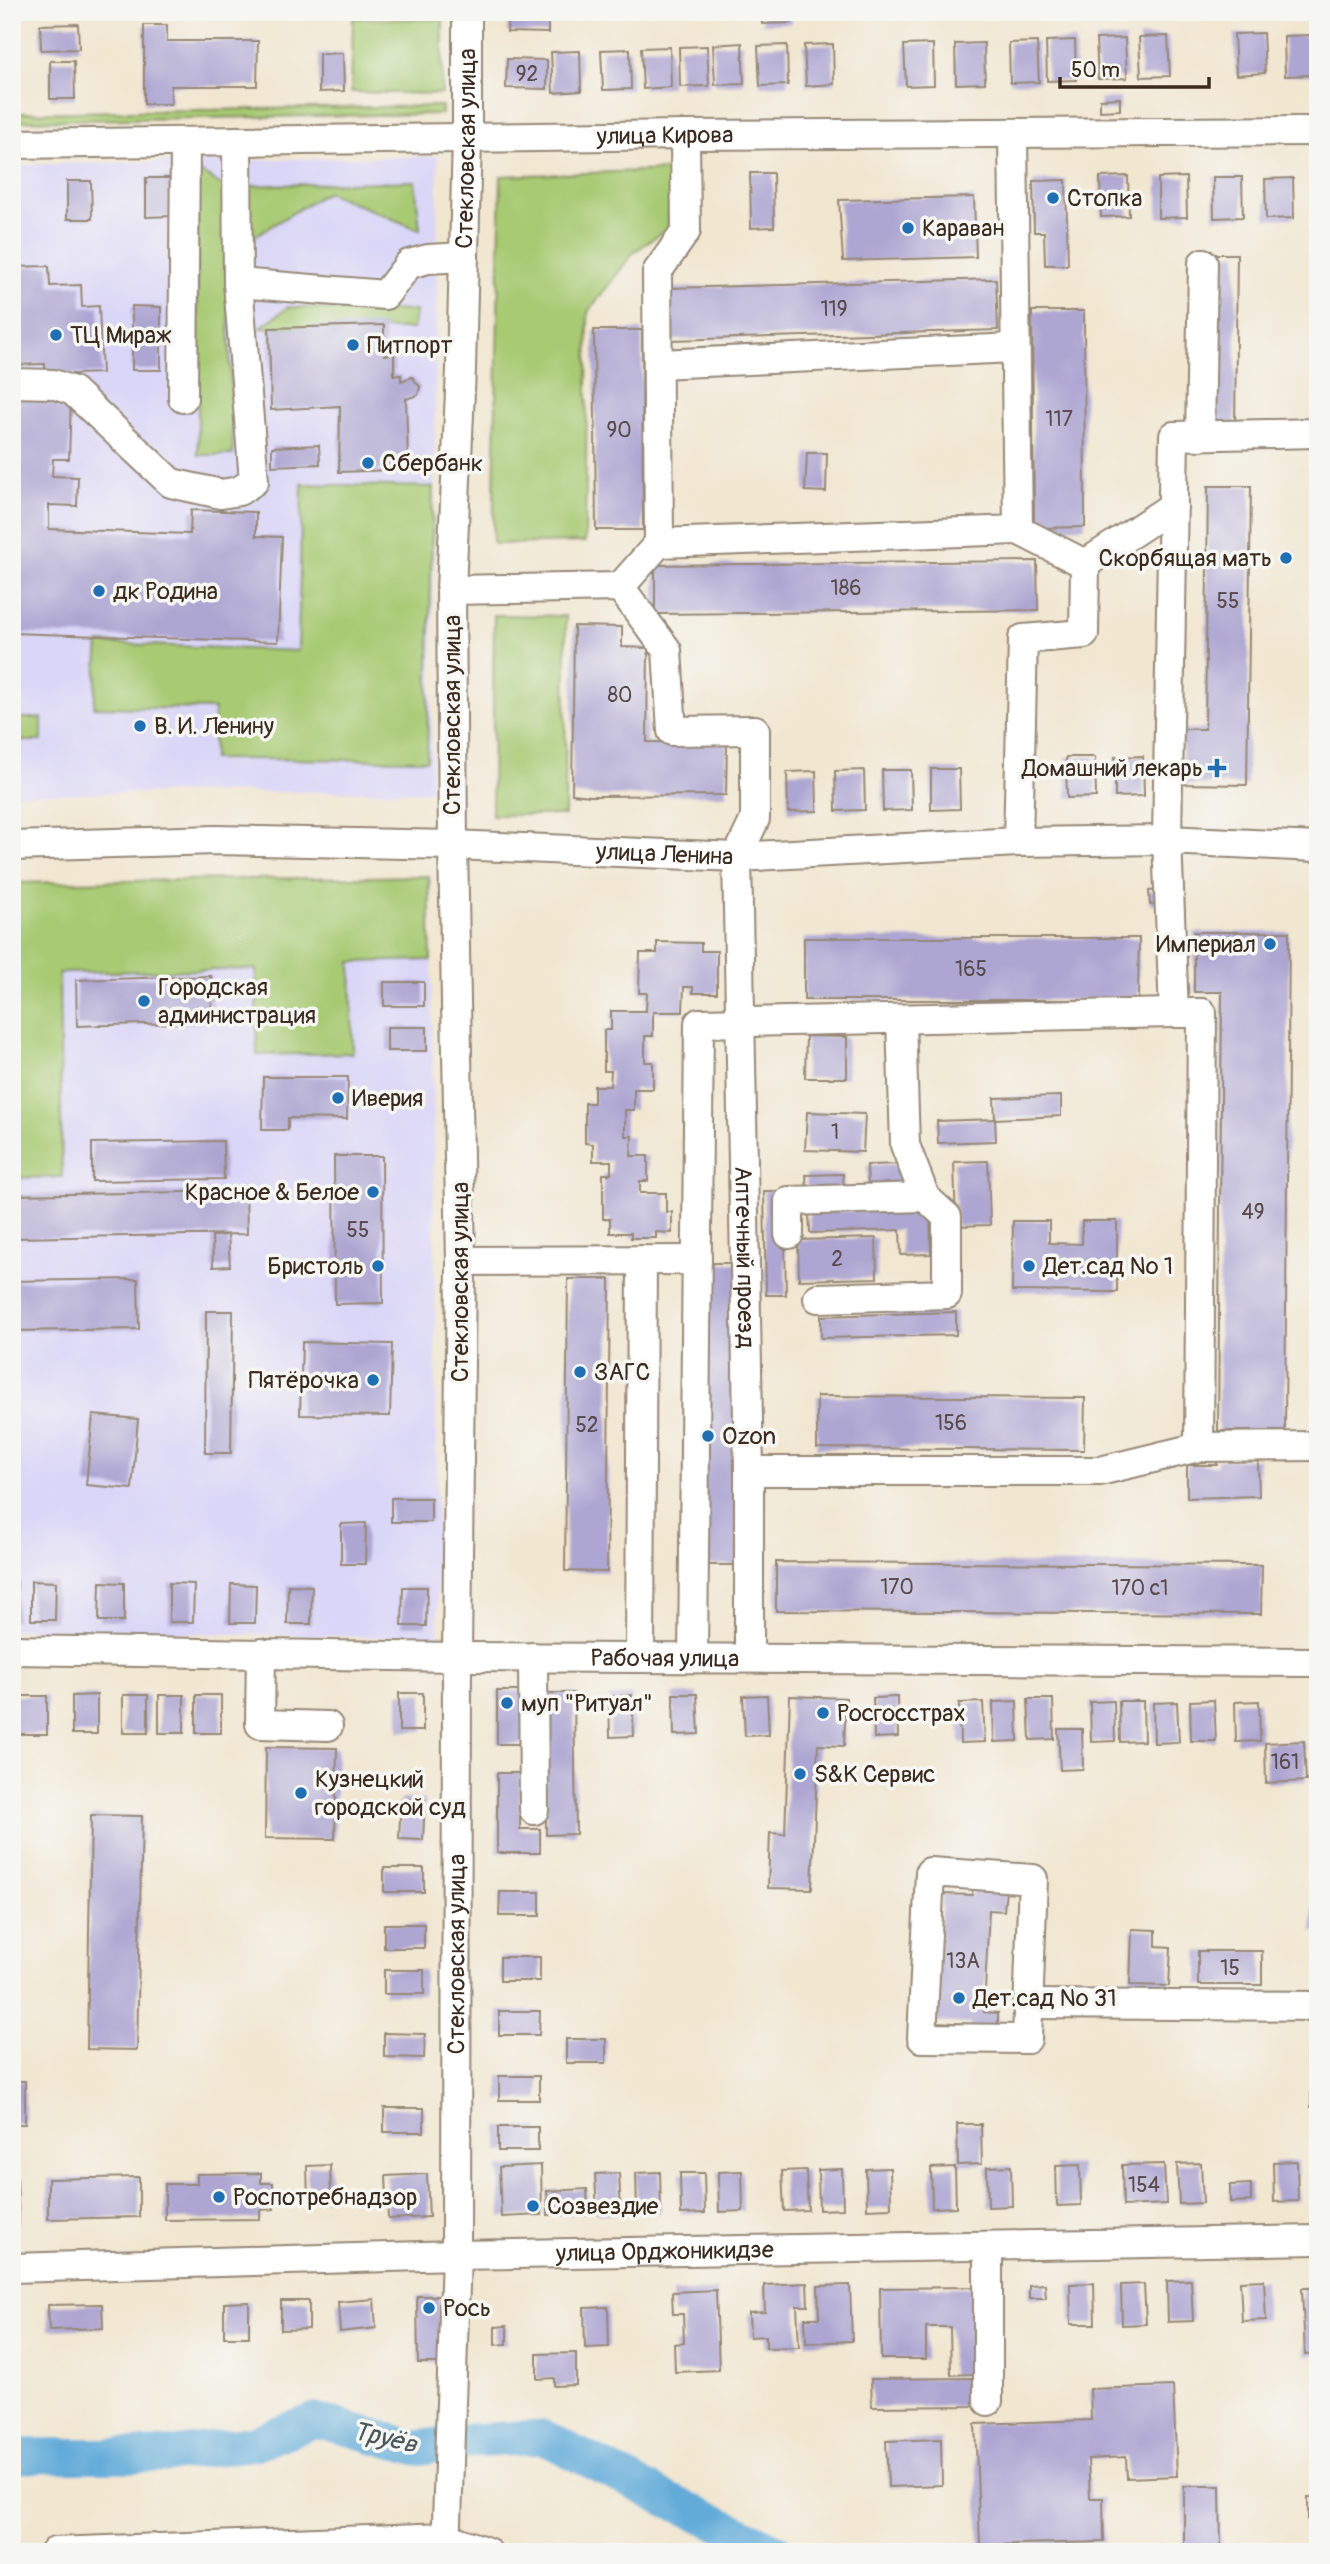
<svg xmlns="http://www.w3.org/2000/svg" width="1330" height="2564" font-family="Pangolin,sans-serif">
  <style>
    .built { fill: #dad6f7 }
    .green { fill: #a8ca73; stroke: #727a48; stroke-width: 2 }
    .lines { fill: none; stroke-linecap: round; stroke-linejoin: round }
    .river { stroke: #62abd9; stroke-width: 35 }
    .building { fill: #ada6d2 }
    .minor-casing { stroke: #968877; stroke-width: 32 }
    .minor { stroke: #fff; stroke-width: 28 }
    .poi-dot { fill: #1f6fb2; stroke: #f6f6f2; stroke-width: 2.5 }
    .labels { text-anchor: middle; stroke-width: 7; stroke-linejoin: round; paint-order: stroke }
    .number-label { font-size: 21px; fill: #58494b }
    .street-label { font-size: 24px; fill: #3b2a1e; stroke: #f6f6f2 }
    .poi-label { font-size: 24px; fill: #3b2a1e; stroke: #f6f6f2; text-anchor: start }
    .water-label { font-size: 26px; font-style: italic; fill: #49575f; stroke: #f6f6f2 }
  </style>
  <rect width="100%" height="100%" fill="#f6f6f2"/>
  <filter id="ink" filterUnits="userSpaceOnUse"><feTurbulence type="fractalNoise" baseFrequency=".0143" numOctaves="2"/><feDisplacementMap in="SourceGraphic" scale="14" xChannelSelector="R" yChannelSelector="G"/><feConvolveMatrix kernelMatrix="1 2 1 2 8 2 1 2 1" color-interpolation-filters="sRGB"/></filter>
  <filter id="wash" filterUnits="userSpaceOnUse"><feTurbulence type="fractalNoise" baseFrequency=".00686" numOctaves="4" result="noise"/><feDisplacementMap in="SourceGraphic" scale="28" xChannelSelector="R" yChannelSelector="G"/><feGaussianBlur stdDeviation="1.57" result="paint"/><feColorMatrix in="noise" values="0 0 0 0 0 0 0 0 0 0 0 0 0 0 0 0 0 1.4 0 .05"/><feComposite in="paint" operator="in"/></filter>
  <g filter="url(#wash)">
    <rect width="100%" height="100%" fill="#f1e6d0"/>
    <path class="built" d="M438 156 431 791 12 794V165Z
      M431 876 438 1638 12 1630V883Z"/>
    <path class="green" d="M353 18 443 20 442 94 351 92Z
      M442 106V114L12 121V113Z
      M197 170 225 187 233 455H198Z
      M671 170 668 228 634 252 588 312 585 542 493 544 501 176Z
      M415 181 420 230 327 192 242 244 244 186Z
      M288 307 416 311 413 329 260 328Z
      M302 484 433 487 427 760 213 759 214 709 94 707 99 643 298 651Z
      M494 615 566 616 565 815H492Z
      M12 718H42V741H12Z
      M429 876 431 960 351 962 353 1053 257 1055 256 969 59 973 62 1177 12 1178V883Z"/>
    <g class="lines">
      <path class="river" d="M12 2456 168 2455 254 2443 316 2420 417 2448 468 2441 543 2437 658 2495 779 2552"/>
    </g>
    <g id="blocks">
      <path class="building" d="M508 12H548V33L507 32Z
        M762 12H790L791 23 762 24Z
        M78 24 79 49 41 50 40 25Z
        M144 25H167V41H258L257 86H171V104H144Z
        M1263 33 1265 73 1236 75 1234 34Z
        M1312 35 1314 75 1285 76 1284 36Z
        M1168 36 1170 76 1141 77 1139 37Z
        M1125 38 1127 78 1098 79 1096 39Z
        M1075 40 1076 80 1047 81 1046 41Z
        M1037 42 1039 82 1010 83 1009 43Z
        M742 43 744 84 715 85 713 45Z
        M984 43 985 83 956 84 955 44Z
        M833 44 834 84 806 86 804 45Z
        M933 44 934 85 906 86 904 45Z
        M787 45 788 85 760 86 758 46Z
        M707 46 709 86 680 87 679 47Z
        M670 47 671 87 643 89 641 48Z
        M630 49 631 89 603 90 601 50Z
        M580 51 581 91 553 93 551 52Z
        M343 53 344 91 319 92V54Z
        M507 59 547 60V89L506 88Z
        M50 61H74L75 99H50Z
        M1120 98V110L1100 111V99Z
        M750 173H773L774 227 751 228Z
        M1128 176 1129 216 1101 217 1100 177Z
        M1186 177 1187 217 1158 218V178Z
        M1213 177H1242L1243 217 1214 218Z
        M146 178H171V216L146 217Z
        M1293 178 1294 218 1266 219 1265 179Z
        M1066 180 1068 265H1045L1044 232H1034L1033 181Z
        M67 181H91L92 219H67Z
        M974 197 976 257 843 261 839 200Z
        M1215 254H1237L1235 426 1213 425Z
        M49 266 50 286 81 285 82 307 99 306 102 373 45 375V364L12 365V267Z
        M996 279 998 330 671 340 670 288Z
        M132 306 161 307V370H132Z
        M1032 311H1084L1085 527 1034 528Z
        M384 325V355L394 354V375H401V381L412 377 420 387 418 395 406 399 408 460 394 461V470L339 472 340 406 271 410 269 328Z
        M594 330H642L643 530H596Z
        M12 396 71 398 69 459H53L52 476 78 477 77 506 49 505V529L190 534 191 510 256 512V536L282 537 278 642 12 633V527L16 528 18 458H12Z
        M319 445 320 464 272 466V447Z
        M807 453H827L826 492 805 491Z
        M1208 486H1251L1247 785 1182 784 1183 729H1205Z
        M1037 561 1038 610 655 614V565Z
        M574 626 622 627V647L648 648 647 742 727 743 726 795 591 796 572 794Z
        M1143 756 1144 796 1115 797V757Z
        M1066 757H1095L1096 797 1067 798Z
        M931 769H959L960 809 931 810Z
        M864 770 865 810 836 811 835 771Z
        M882 770H911L912 810 883 811Z
        M816 771 817 811 788 812 787 772Z
        M1166 889 1167 903 1150 905 1149 891Z
        M1194 932H1289L1285 1431H1218L1222 992H1194Z
        M804 938H1139L1138 1000H804Z
        M657 942 701 943V951H717V993H693V987H684L683 1012H653V1036H645V1062H653V1089H634V1110H625V1136H632L631 1156H648V1181H640V1193H666V1212H672V1233L656 1232V1238H631V1233H610V1219H603V1174H611V1161H593V1144L585 1143V1103H594V1086H610L611 1071H604V1030H611V1011H646L647 993H639L640 953H657Z
        M211 976 212 1022 77 1026 76 980Z
        M384 982H424V1006H384Z
        M387 1027H427V1051H387Z
        M806 1036 847 1037V1078H805Z
        M263 1077H348L347 1119 288 1118V1130H262Z
        M1061 1096V1116L995 1119 994 1098Z
        M807 1112 865 1114 863 1152 805 1150Z
        M995 1119 996 1141 938 1143 937 1121Z
        M223 1141 224 1179 92 1181V1143Z
        M334 1156H382L383 1303 335 1304Z
        M988 1161 990 1225 956 1226 954 1162Z
        M903 1164V1191L868 1192 867 1165Z
        M843 1174 844 1190 807 1191 806 1175Z
        M246 1191 247 1234 12 1238V1195Z
        M764 1191H784L786 1295H766Z
        M930 1209 931 1254 901 1255 900 1230 810 1233 809 1212Z
        M1013 1221H1049V1243L1082 1244V1221H1117V1292L1012 1291Z
        M228 1235 230 1266 213 1267 212 1236Z
        M876 1238 877 1278 799 1280 798 1240Z
        M702 1263H742V1565H702Z
        M138 1279 139 1329 12 1331V1281Z
        M568 1279H610L607 1572 565 1571Z
        M206 1311H233L231 1453H205Z
        M956 1312V1335L821 1338V1316Z
        M302 1342 392 1344 390 1416 300 1415Z
        M817 1396 1085 1398 1084 1450 817 1448Z
        M93 1415 138 1419 132 1489 86 1485Z
        M1258 1459 1259 1496 1187 1498V1465H1217V1460Z
        M391 1498H431V1522H391Z
        M366 1523 365 1564H341V1524Z
        M776 1562 1262 1565 1261 1614 776 1611Z
        M12 1581H17V1620H12Z
        M31 1581 56 1582 55 1620H31Z
        M100 1582 124 1583V1621H99Z
        M169 1583 194 1584 193 1622H169Z
        M231 1584 256 1585 255 1623H230Z
        M288 1585 312 1586 311 1624H287Z
        M403 1587H427L426 1626H402Z
        M497 1691H524V1744H497Z
        M399 1693H423V1731H399Z
        M545 1693H574L576 1834 546 1835Z
        M673 1694H697L699 1734 674 1735Z
        M97 1695V1734H72V1696Z
        M123 1695H148V1733H123Z
        M159 1695H184V1733H159Z
        M196 1695H221V1733H196Z
        M632 1695 634 1736 610 1737 609 1697Z
        M767 1695 769 1735 745 1736 743 1696Z
        M12 1696H47V1734H12Z
        M790 1696 846 1698 844 1746 818 1745 812 1889 768 1888 770 1833 785 1834Z
        M897 1697 898 1737 874 1738 873 1698Z
        M1028 1699H1053L1054 1739 1030 1740Z
        M1214 1700 1216 1741H1191L1190 1701Z
        M1017 1701 1018 1741 994 1742 993 1702Z
        M1114 1701 1115 1741 1091 1742 1090 1702Z
        M1119 1701H1143L1144 1741 1120 1742Z
        M1259 1701 1260 1741 1236 1742 1235 1702Z
        M983 1702 985 1742 960 1743 959 1703Z
        M1177 1702 1179 1742 1154 1743 1153 1703Z
        M1058 1729H1082L1083 1769 1060 1770Z
        M1304 1741 1306 1781 1266 1783 1265 1743Z
        M266 1747 337 1748 335 1839 265 1838Z
        M497 1773H520V1829H540V1853H497Z
        M401 1799 425 1800 423 1840 399 1839Z
        M91 1815 142 1816 137 2050 87 2049Z
        M1313 1846H1318V1870H1313Z
        M384 1868H424V1892H384Z
        M973 1886 1006 1889 1004 1911 989 1910 984 2012 998 2013V2034L970 2033V2024L936 2022 942 1894 972 1895Z
        M500 1892H540V1916H499Z
        M1313 1907H1318V1931H1312Z
        M384 1924H424V1948H384Z
        M1132 1929 1156 1930V1946L1171 1947 1169 1986 1130 1985Z
        M1198 1951H1262V1985H1198Z
        M500 1957H540V1981H500Z
        M384 1970H424V1994H384Z
        M499 2011H540L539 2035H499Z
        M384 2033 425 2034 424 2058 384 2057Z
        M1311 2038H1318V2062H1311Z
        M566 2039H606V2063H566Z
        M499 2076H539V2100H499Z
        M12 2081H25V2124H12Z
        M1311 2083H1318V2107H1311Z
        M384 2108H424V2132H384Z
        M957 2124H981L982 2164 958 2165Z
        M498 2127H538V2151H498Z
        M1297 2161 1298 2201 1274 2202 1273 2162Z
        M1201 2163 1203 2203 1179 2204 1177 2164Z
        M1164 2164 1166 2204 1123 2206 1122 2165Z
        M330 2165 331 2199H308L307 2166Z
        M541 2165 542 2215 501 2217 499 2167Z
        M1080 2165 1081 2205 1057 2206 1056 2166Z
        M1011 2166 1012 2206 988 2207 987 2167Z
        M955 2167 956 2207 932 2208 931 2168Z
        M890 2168 891 2208 867 2209 866 2169Z
        M842 2169 843 2209 819 2210 818 2170Z
        M806 2170 808 2210 784 2211 782 2171Z
        M742 2171 743 2211 719 2212 718 2172Z
        M660 2172 661 2213H637L636 2173Z
        M261 2173V2183H273L274 2209 260 2210V2219L165 2220V2184H197V2174Z
        M619 2173 621 2214H597L595 2174Z
        M680 2173H704L705 2213 681 2214Z
        M427 2174 429 2217 388 2219 386 2176Z
        M139 2177V2217L48 2219V2179Z
        M12 2179H17L19 2223H12Z
        M1251 2184V2201L1230 2202V2185Z
        M587 2189 588 2213 548 2215 547 2191Z
        M1191 2280 1193 2321 1168 2322 1167 2281Z
        M1264 2280 1266 2320 1242 2321 1240 2281Z
        M807 2283 808 2306H797L799 2347 766 2348V2336L750 2337 749 2313 765 2312 764 2285Z
        M1094 2283 1095 2324H1071L1070 2284Z
        M1045 2284 1046 2298H1029V2285Z
        M1144 2284 1146 2324 1122 2325 1121 2285Z
        M850 2285 852 2341 806 2343 805 2318H819L818 2286Z
        M974 2287V2374L951 2375 950 2327H926V2359H881L880 2288Z
        M1302 2288H1318V2354L1305 2355Z
        M716 2290 719 2370 675 2372 674 2344 684 2343 683 2314H673L672 2292Z
        M417 2296H439L440 2363H418Z
        M374 2299 376 2328 340 2332 338 2302Z
        M281 2301H309V2329L281 2330Z
        M249 2302V2337H224V2303Z
        M102 2304 103 2328 49 2330 48 2305Z
        M608 2307 609 2347 585 2348 584 2308Z
        M507 2326V2344L495 2345V2327Z
        M576 2353V2385L554 2386V2378L537 2379V2354Z
        M973 2378 974 2406 872 2407 871 2379Z
        M1173 2386 1177 2476 1127 2478 1126 2457 1088 2459 1090 2498H1103L1104 2542 980 2545 975 2424 1091 2420 1090 2389Z
        M941 2439 942 2485 888 2487 886 2441Z
        M1184 2486H1220L1221 2552H1184Z
        M1308 2497H1318V2521H1308Z
        M1308 2534H1318V2552H1308Z"/>
    </g>
  </g>
  <g filter="url(#ink)">
    <use href="#blocks" fill-opacity="0" stroke="#968877" stroke-width="2"/>
    <g class="lines">
      <g class="minor-casing">
        <g id="minor">
          <path d="M685 135 686 231 657 272 659 543 1018 530 1013 133"/>
          <path id="s1" d="M12 144 685 135 1318 131"/>
          <path d="M238 283 385 295 409 264 428 259 464 257"/>
          <path d="M658 364 1015 348"/>
          <path d="M12 383 53 384 73 391 171 483 221 494 239 491 254 481 238 283 237 141"/>
          <path d="M183 398 185 142"/>
          <path d="M1318 433 1174 436 1167 840 1174 1013H1202L1199 1447 1318 1446"/>
          <path d="M1200 436 1203 263"/>
          <path d="M1018 530 1085 564"/>
          <path d="M620 587 659 543"/>
          <path id="s2" d="M451 590 620 587 667 650 672 731 755 730V819L737 857 749 1471V1658"/>
          <path d="M1018 842 1023 639 1084 634 1085 564 1173 506"/>
          <path id="s3" d="M12 846 216 840 453 845 737 857 1018 842 1167 840 1318 847"/>
          <path d="M789 1234V1201L925 1197"/>
          <path d="M461 1261 697 1260"/>
          <path d="M818 1298 947 1294V1217L925 1197 905 1145 901 1019"/>
          <path d="M749 1471H1100L1199 1447"/>
          <path id="s4" d="M12 1650 457 1657 1318 1662"/>
          <path d="M261 1653 260 1724 328 1726"/>
          <path d="M533 1657 534 1810"/>
          <path d="M640 1658 642 1260"/>
          <path d="M693 1658 699 1023 1174 1013"/>
          <path d="M930 1872 1033 1879 1027 2039 922 2038Z"/>
          <path d="M1028 2004 1318 2006"/>
          <path id="s5" d="M12 2268 456 2255 1318 2240"/>
          <path d="M988 2401V2246"/>
          <path d="M55 2552 446 2537 487 2552"/>
          <path id="s6" d="M446 2552 456 2255 457 1657 461 1261 453 845 451 590 461 369 467 138V12"/>
        </g>
      </g>
      <use href="#minor" class="minor"/>
    </g>
  </g>
  <g class="poi-dot">
    <circle cx="1053" cy="198" r="7"/>
    <circle cx="908" cy="228" r="7"/>
    <circle cx="56" cy="335" r="7"/>
    <circle cx="353" cy="345" r="7"/>
    <circle cx="368" cy="463" r="7"/>
    <circle cx="1286" cy="558" r="7"/>
    <circle cx="99" cy="591" r="7"/>
    <circle cx="140" cy="726" r="7"/>
    <path d="M1213.5 757.5h7v7h7v7h-7v7h-7v-7h-7v-7h7z"/>
    <circle cx="1270" cy="944" r="7"/>
    <circle cx="144" cy="1001" r="7"/>
    <circle cx="338" cy="1098" r="7"/>
    <circle cx="373" cy="1192" r="7"/>
    <circle cx="378" cy="1266" r="7"/>
    <circle cx="1029" cy="1266" r="7"/>
    <circle cx="580" cy="1372" r="7"/>
    <circle cx="373" cy="1380" r="7"/>
    <circle cx="708" cy="1436" r="7"/>
    <circle cx="507" cy="1703" r="7"/>
    <circle cx="823" cy="1713" r="7"/>
    <circle cx="800" cy="1774" r="7"/>
    <circle cx="301" cy="1793" r="7"/>
    <circle cx="959" cy="1998" r="7"/>
    <circle cx="219" cy="2197" r="7"/>
    <circle cx="533" cy="2206" r="7"/>
    <circle cx="429" cy="2308" r="7"/>
  </g>
  <g class="labels">
    <g class="number-label">
      <text x="527" y="81">92</text>
      <text x="834" y="316">119</text>
      <text x="1059" y="426">117</text>
      <text x="619" y="437">90</text>
      <text x="846" y="595">186</text>
      <text x="1228" y="608">55</text>
      <text x="620" y="702">80</text>
      <text x="971" y="976">165</text>
      <text x="835" y="1139">1</text>
      <text x="1253" y="1219">49</text>
      <text x="358" y="1237">55</text>
      <text x="837" y="1266">2</text>
      <text x="951" y="1430">156</text>
      <text x="587" y="1432">52</text>
      <text x="897" y="1594">170</text>
      <text x="1140" y="1595">170 с1</text>
      <text x="1285" y="1769">161</text>
      <text x="963" y="1968">13А</text>
      <text x="1230" y="1975">15</text>
      <text x="1144" y="2192">154</text>
    </g>
    <g class="street-label">
      <text dy="8" stroke="none"><textPath href="#s1" startOffset="653">улица Кирова</textPath></text>
      <text dy="8" stroke="none"><textPath href="#s6" startOffset="2404">Стекловская улица</textPath></text>
      <text transform="translate(452 715) rotate(-90)" y="8">Стекловская улица</text>
      <text dy="8" stroke="none"><textPath href="#s3" startOffset="653">улица Ленина</textPath></text>
      <text dy="8" stroke="none"><textPath href="#s2" startOffset="943">Аптечный проезд</textPath></text>
      <text transform="translate(460 1282) rotate(-90)" y="8">Стекловская улица</text>
      <text dy="8" stroke="none"><textPath href="#s4" startOffset="653">Рабочая улица</textPath></text>
      <text dy="8" stroke="none"><textPath href="#s6" startOffset="598">Стекловская улица</textPath></text>
      <text dy="8" stroke="none"><textPath href="#s5" startOffset="653">улица Орджоникидзе</textPath></text>
    </g>
    <g class="poi-label">
      <text x="1067" y="206">Стопка</text>
      <text x="922" y="236">Караван</text>
      <text x="70" y="343">ТЦ Мираж</text>
      <text x="367" y="353">Питпорт</text>
      <text x="382" y="471">Сбербанк</text>
      <text x="1272" y="566" text-anchor="end">Скорбящая мать</text>
      <text x="113" y="599">дк Родина</text>
      <text x="154" y="734">В. И. Ленину</text>
      <text x="1203" y="776" text-anchor="end">Домашний лекарь</text>
      <text x="1256" y="952" text-anchor="end">Империал</text>
      <text x="158" y="995">Городская<tspan x="158" dy="28">администрация</tspan></text>
      <text x="352" y="1106">Иверия</text>
      <text x="359" y="1200" text-anchor="end">Красное &amp; Белое</text>
      <text x="364" y="1274" text-anchor="end">Бристоль</text>
      <text x="1043" y="1274">Дет.сад № 1</text>
      <text x="594" y="1380">ЗАГС</text>
      <text x="359" y="1388" text-anchor="end">Пятёрочка</text>
      <text x="722" y="1444">Ozon</text>
      <text x="521" y="1711">муп "Ритуал"</text>
      <text x="837" y="1721">Росгосстрах</text>
      <text x="814" y="1782">S&amp;K Сервис</text>
      <text x="315" y="1787">Кузнецкий<tspan x="315" dy="28">городской суд</tspan></text>
      <text x="973" y="2006">Дет.сад № 31</text>
      <text x="233" y="2205">Роспотребнадзор</text>
      <text x="547" y="2214">Созвездие</text>
      <text x="443" y="2316">Рось</text>
    </g>
    <g class="water-label">
      <text transform="translate(385 2437) rotate(13)" y="9">Труёв</text>
    </g>
  </g>
  <rect width="1330" height="2564" fill="none" stroke="#f6f6f2" stroke-width="42"/>
  <path d="M1060 77v10h149v-10" fill="none" stroke="#3b2a1e" stroke-width="3.5"/>
  <text x="1071" y="77" font-size="21" fill="#3b2a1e" stroke="#f6f6f2" stroke-width="5" paint-order="stroke">50 m</text>
</svg>
